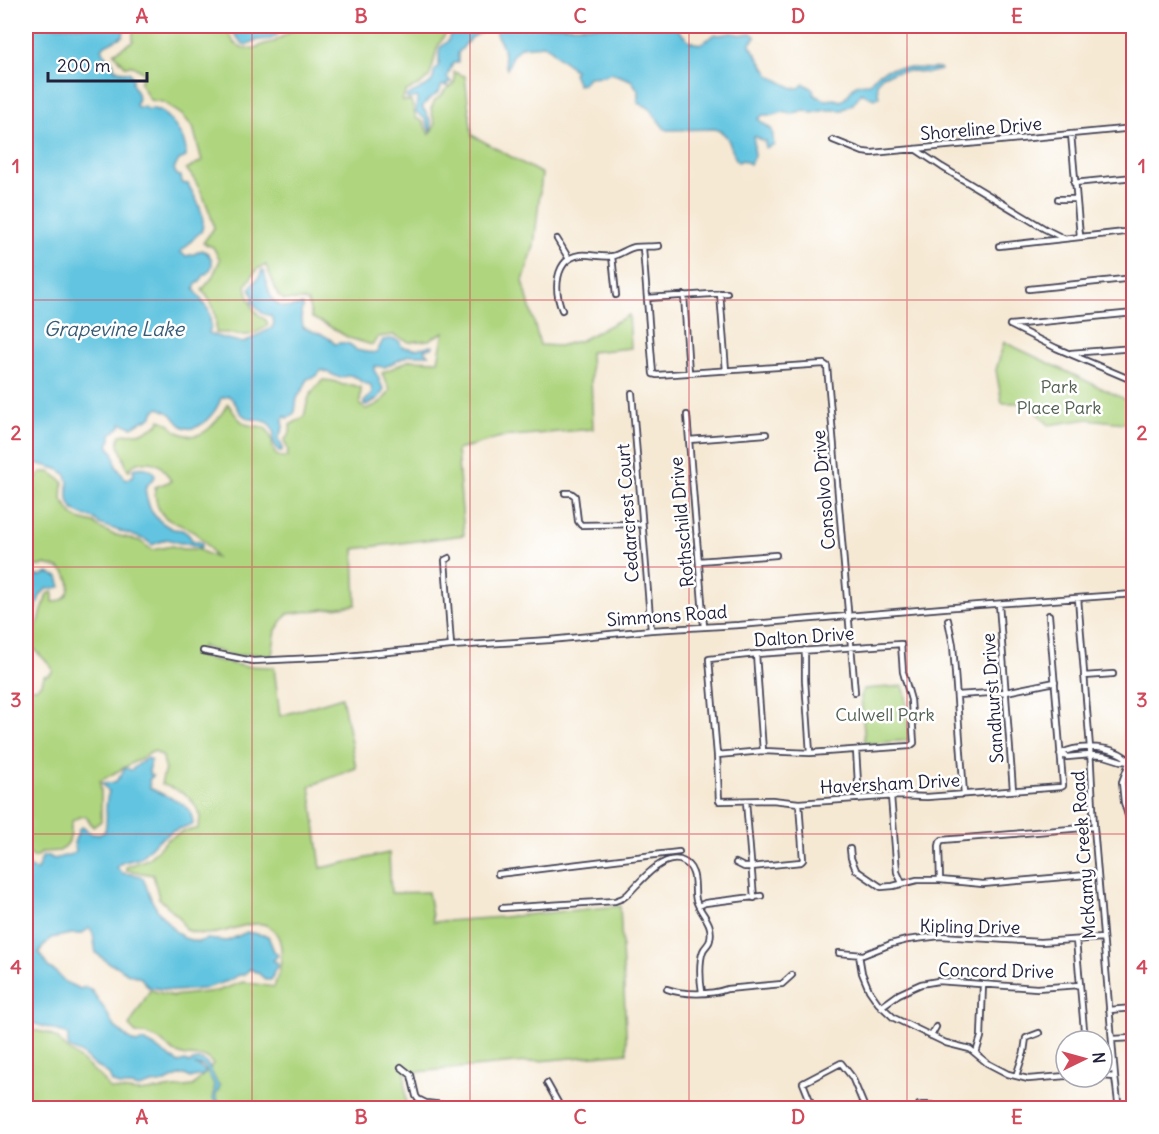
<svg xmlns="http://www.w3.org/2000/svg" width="1159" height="1134" font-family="Delius,sans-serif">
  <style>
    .green { fill: #afd57f; stroke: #687c5d; stroke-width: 1.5 }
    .water { fill: #62c4e0; stroke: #42738e; stroke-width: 1.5 }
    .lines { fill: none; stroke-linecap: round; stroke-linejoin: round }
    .minor-casing { stroke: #424052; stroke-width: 8 }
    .minor { stroke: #fff; stroke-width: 4.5 }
    .grid { fill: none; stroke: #d1495b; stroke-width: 1.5; stroke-opacity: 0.55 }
    .labels { text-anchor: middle; stroke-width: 5; stroke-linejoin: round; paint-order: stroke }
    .street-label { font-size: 18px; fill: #22223b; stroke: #fff }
    .park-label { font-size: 18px; fill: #536153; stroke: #fff }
    .water-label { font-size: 20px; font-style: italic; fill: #385b75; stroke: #fff }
    .neatline { fill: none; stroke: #d1495b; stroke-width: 2 }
    .grid-label { font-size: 20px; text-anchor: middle; font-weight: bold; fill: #d1495b }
  </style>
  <rect width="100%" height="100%" fill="#fff"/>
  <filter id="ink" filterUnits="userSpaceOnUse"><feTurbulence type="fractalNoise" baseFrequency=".0167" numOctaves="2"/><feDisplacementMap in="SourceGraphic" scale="12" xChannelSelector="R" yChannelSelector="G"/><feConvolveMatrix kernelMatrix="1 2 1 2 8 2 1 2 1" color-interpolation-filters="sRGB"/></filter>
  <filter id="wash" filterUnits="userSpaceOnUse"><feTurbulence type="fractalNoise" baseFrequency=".008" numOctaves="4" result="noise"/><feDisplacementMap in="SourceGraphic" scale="24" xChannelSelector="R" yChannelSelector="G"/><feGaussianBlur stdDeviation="1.35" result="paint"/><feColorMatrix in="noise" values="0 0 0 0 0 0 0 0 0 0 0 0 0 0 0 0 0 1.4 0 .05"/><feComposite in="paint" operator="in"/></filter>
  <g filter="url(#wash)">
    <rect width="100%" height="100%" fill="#f6e9d4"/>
    <path class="green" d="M133 26H225L234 43 243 48 252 49 265 44 274 42 300 26H450L437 48 433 65 429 77 420 85 406 91 402 101H411L416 118 423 122 429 135 435 125 431 109 435 100 442 95 445 90 452 86 455 80 454 72 465 76 472 135 542 174 534 246 523 281 540 345 559 346 582 340 629 315 631 348 590 352 593 429 501 437 457 450 464 535 354 549 356 605 287 614 276 630 272 656 251 654 235 656 206 648 202 646 201 657 242 666 274 667 280 716 342 697 356 768 310 786 321 868 389 853 391 893 428 892 433 922 503 917 620 906 627 1053 405 1073 406 1108H26V1029L48 1033 58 1039 65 1047 101 1077 110 1089 138 1092 193 1086 213 1064 206 1057 186 1056 174 1052 158 1039 145 1034 136 1033 129 1026 150 990 173 996 217 991 243 982 274 987C280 972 284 957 280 942 272 914 245 925 225 931 212 935 197 935 185 929L179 917 159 898 153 875 126 870V867L148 859 168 839 184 831 197 829C201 820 201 815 196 807 186 791 177 790 161 784L165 769 163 757 154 751 100 781 101 792V821L93 827 86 816C62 819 76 829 68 843 66 846 63 848 60 851L42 852 37 857H33L29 854 26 856V682L29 687 36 688 42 683 44 676 49 675 53 671 50 665 29 644 30 634 39 621 47 594 53 592V602C69 602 75 582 64 572 59 567 52 566 45 564L41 566 26 567V496C31 487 33 479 41 472H50L61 480 63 482 62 500 72 514 78 519 94 523 98 527 112 534 140 541 152 550 172 546 182 549H197L216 558C211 550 203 539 195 533 188 528 181 525 173 522 158 516 155 502 155 487L171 481C168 476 163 468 159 465 149 460 133 460 129 471 125 466 125 462 123 456 120 448 117 444 120 435L144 432 158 424 160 420C162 421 167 422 169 424 172 426 175 431 180 433 203 444 217 421 228 404 234 412 238 421 248 425 255 427 262 425 267 430 277 439 266 459 287 457L288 450 284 440C290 435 291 432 290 425L304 417C308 397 308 395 323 380L333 381 343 385H353L361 388 360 405 366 409C378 405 384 401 390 390L382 373 410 360 438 361 444 332 429 340 409 342 393 335 378 337 372 345 349 338 327 325 312 318 308 302 303 300H284L278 295 266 265 257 269 246 285C248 299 252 313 266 320L268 325C245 343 241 331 216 333 217 314 214 304 202 290L212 278 220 260 213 247 203 243 214 228C211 212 198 181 186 169L202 161 193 127 182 115 163 102 150 100 140 83 144 73 133 66H125L114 53 133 41Z
      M1004 342 1133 403V424L1088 419 1049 425 1028 403H1002L996 370Z
      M903 686 906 696 909 740 865 744 861 696 864 689Z"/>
    <path class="water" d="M26 26H125L123 36 105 45 102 49 106 57 113 62 115 70 117 69 122 72H129L133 78 132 83C136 91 140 96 136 105L138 108 144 106 148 110 152 108 156 110H160C173 122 188 139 186 157L179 160 174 169 177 175 181 176 182 183 188 184C195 198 208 216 201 232 192 238 188 247 180 252L186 256 194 254 202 250C214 255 216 269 204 275L200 282 196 284 194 289 209 311 211 326 209 333C220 339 231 339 243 343L272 328 274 322 271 316 262 313 252 302 253 296 250 288 253 284 260 276 262 270 264 271C268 283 267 303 284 307 290 309 297 305 303 305V307L301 312 303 327C314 334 325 332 335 344 343 341 351 343 356 350 363 351 370 354 377 352L383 340 391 339 399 341 402 347C407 347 411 349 416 349 422 348 428 345 433 346L432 348 425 349 424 351 429 355H409L385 367 375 366 374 371C380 376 378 383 384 389 378 401 377 399 366 405H364V402L372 394 371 385 361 382 358 378 350 375 340 378 322 370 316 376 307 379 305 386 297 398 295 412 291 416 287 418 285 416 283 419V428L278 439 282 446V451H279C274 444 272 442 274 433 268 413 255 425 243 415 237 410 236 401 229 396L221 398C217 411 198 436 182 426 177 423 176 419 172 415 169 412 163 410 159 408L154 411C151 419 150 418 143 421 139 422 136 425 132 427L121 423V426L111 434V439L108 445 114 454 116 466 126 480 134 475 133 469C141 466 154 467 155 477 145 488 143 485 148 502 151 515 160 523 173 529 176 530 180 529 182 530 186 532 190 536 192 540L202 543 201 548 187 543H180L167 539 152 545 146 540 99 524C95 515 80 518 72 508 60 494 81 473 50 467 43 465 39 463 31 464L26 477Z
      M229 26H293V27L282 31 271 39 258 40 245 45C241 43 231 30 229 26Z
      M453 26H674C681 31 690 47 702 43 706 41 711 37 715 34 722 36 724 34 730 33 740 33 739 37 751 33L755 36V38L750 43V45L770 76 793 88H799L804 84 813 89 814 95 826 100 834 99 841 101C856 92 846 83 870 83 885 58 917 72 940 68L941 70 928 73 913 71 895 72 885 75 881 77 877 84 879 97 874 99 861 93 853 104 842 110H826L812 113 805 110 791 114 783 112 773 115H763L758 119 772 130 774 145 765 148V141H762L757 137H754V156L750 164 743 160 738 162C728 149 733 135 715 129L667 130 664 128 648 107 638 103V90L632 81 628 79 611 73 604 76 588 77 583 84 578 85 573 73 575 71 574 69H572L569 65 558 57 551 49 544 45 520 47 511 57 510 62 507 69C504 62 504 55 503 48 501 41 495 36 495 29L487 28 486 30 471 38 458 53V63H453L447 77 451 82 447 83V86L442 85 439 92 428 100 422 107C427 114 434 123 430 132L425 119 416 112 417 97 408 99 406 97C412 91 427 87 431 82 435 78 433 76 434 72 436 67 438 69 439 63 440 58 438 53 440 48L448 41Z
      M48 573 58 577 61 587 47 589 43 592 40 596 35 611 26 631V575L41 576Z
      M147 758 151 760C149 765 148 770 150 775L153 776 149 780 150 788C167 798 193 801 193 824L173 831 157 841 140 858 121 863 117 868 122 873 137 875 143 878 152 901 158 911 174 930 184 938 198 942 207 939 227 941 247 932 268 936 274 951 278 955 273 961 277 962 278 966C273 969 274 975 271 980H266L258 973 250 969 243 975H239L228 981 202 989 176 991 148 987 141 978 127 973 117 966 110 964 96 953 93 934 90 928 81 934H71L51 938 41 949 39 953 48 967 56 972 65 982 80 989 85 987 92 991 105 1010 114 1026 133 1042 138 1043 143 1041 155 1047 166 1055 179 1063 185 1061 189 1063C211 1051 210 1077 220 1086L216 1095V1099L226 1106V1108H223L222 1105C207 1100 216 1096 214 1086 214 1083 211 1079 210 1077 206 1069 205 1065 196 1065L205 1071V1074C200 1077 195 1075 191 1078L185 1075H181L165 1082 152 1084 139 1088 132 1086H120L112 1082 109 1075 106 1072 91 1063 82 1054 69 1048 68 1045V1036L65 1033 32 1023 26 1022V864L29 865 32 869 37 870 43 856H49L54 859 72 854 76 851 74 843 79 829 82 827 92 834H101L105 831C109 816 103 806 109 792L102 783C118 784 118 780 125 768L131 770Z"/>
  </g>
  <g filter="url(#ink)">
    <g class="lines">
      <g class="minor-casing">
        <path id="minor" d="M1071 134 1080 236
          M833 140 863 152 872 153 1134 128
          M915 149 942 167 1045 229 1063 238
          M1074 183 1134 177
          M1058 199H1076
          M557 239 569 259
          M999 246 1134 231
          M643 248 653 374 657 375 824 364 827 366 855 692
          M612 256 616 295
          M1029 289 1134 278
          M720 293 726 371
          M684 295 689 373
          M647 298 727 293
          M562 310C554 291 554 259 580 255 591 254 603 258 613 256 621 254 628 248 635 247 643 246 651 247 659 246
          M1010 325 1056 348 1134 381
          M1010 325 1134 313
          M1071 353 1134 348
          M632 393 651 630
          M687 415 704 627
          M689 440 766 434
          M565 493H571L575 496 578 521 581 525 642 524
          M449 558 445 560 451 646
          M699 561 776 555
          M1132 594V571L1134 562
          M1078 598 1090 748 1094 827 1115 1077 1118 1102 1121 1108
          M999 604 1013 790
          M948 620 953 645 964 794
          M805 650V680L810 753
          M203 651 253 661 336 657 451 646 550 640 651 630 739 625 979 605 1134 594
          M756 654 763 751
          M1084 676 1113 674
          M957 695 1006 692 1055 682
          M856 750 859 799
          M1134 750 1122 782 1124 802 1134 836
          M1060 754 1067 757 1090 755 1105 756 1121 761 1134 762
          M1060 754C1078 744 1116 745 1129 761
          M717 755 763 751 810 753 910 746 914 743 911 700 903 672 901 644 756 654 709 659 717 755 719 801 772 800 799 803 895 796 927 797 1061 787 1063 786V784L1049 615
          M891 796 897 872 902 883
          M746 801 754 898
          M850 849 851 858 856 870 881 887 893 886 917 880H940L983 884 1098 874
          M736 863 744 867H751L801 862 803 860 799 803
          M498 874 679 852
          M940 880 939 846 940 842 942 840 1094 827
          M699 906 705 903 761 896
          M502 908 615 901 623 898 628 894C641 881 661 855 680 860 686 862 691 867 693 873 696 881 694 891 696 900 700 914 714 922 710 939 710 944 705 946 703 951 699 961 700 981 702 992
          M1076 940 1085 1041
          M839 953 863 955 891 944 907 940 940 936 1040 942 1103 938
          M859 955 862 973 869 990 878 1003 894 1018 946 1043 970 1049 987 1063 1008 1074 1028 1079 1066 1076
          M667 989C683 995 711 995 727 989L782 984 792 975
          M881 1007 899 994 912 988 921 984 938 981 1037 988 1080 985
          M1109 1010 1134 1008
          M931 1036 936 1027
          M1112 1039 1134 1038
          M976 1053 981 1037 983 984
          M401 1067 411 1075 416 1096 418 1099 426 1103 444 1105H459L498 1108
          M1102 1073 1114 1069
          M1016 1076 1024 1052 1026 1038 1039 1033
          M1102 1076 1115 1077
          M547 1083 561 1108
          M919 1105H930L944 1108
          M813 1108 803 1083 841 1063 852 1077 865 1108"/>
      </g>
      <use href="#minor" class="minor"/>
    </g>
  </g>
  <path class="grid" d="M252 26V1108M470 26V1108M689 26V1108M907 26V1108M26 300H1134M26 567H1134M26 834H1134"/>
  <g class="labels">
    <g class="street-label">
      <text transform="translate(981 129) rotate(-5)" y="6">Shoreline Drive</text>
      <text transform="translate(824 490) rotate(-95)" y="6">Consolvo Drive</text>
      <text transform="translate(628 513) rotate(-94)" y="6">Cedarcrest Court</text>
      <text transform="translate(682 522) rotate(-95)" y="6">Rothschild Drive</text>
      <text transform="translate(667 616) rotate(-4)" y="6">Simmons Road</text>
      <text transform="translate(804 637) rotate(-4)" y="6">Dalton Drive</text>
      <text transform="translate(993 698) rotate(-94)" y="6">Sandhurst Drive</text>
      <text transform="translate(890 784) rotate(-3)" y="6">Haversham Drive</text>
      <text transform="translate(1084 855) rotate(-94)" y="6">McKamy Creek Road</text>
      <text transform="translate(970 927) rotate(1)" y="6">Kipling Drive</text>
      <text transform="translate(996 971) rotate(1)" y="6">Concord Drive</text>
    </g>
    <g class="park-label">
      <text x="1059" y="393">Park<tspan x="1059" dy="21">Place Park</tspan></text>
      <text x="885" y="721">Culwell Park</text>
    </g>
    <g class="water-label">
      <text x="114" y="336">Grapevine Lake</text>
    </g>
  </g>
  <rect width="1159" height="1134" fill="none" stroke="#fff" stroke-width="66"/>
  <g transform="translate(1084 1059) rotate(85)"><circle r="28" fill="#ffffff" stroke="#a7a7b1" stroke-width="1.5"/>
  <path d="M0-4.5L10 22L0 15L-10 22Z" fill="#d1495b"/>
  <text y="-9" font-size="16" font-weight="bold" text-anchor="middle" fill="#22223b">N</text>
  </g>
  <path d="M48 72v9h99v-9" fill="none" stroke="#22223b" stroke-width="3"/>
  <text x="57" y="72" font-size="18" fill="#22223b" stroke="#ffffff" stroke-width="4.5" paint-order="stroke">200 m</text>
  <rect x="33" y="33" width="1093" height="1068" class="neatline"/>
  <g class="grid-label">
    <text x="142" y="23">A</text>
    <text x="361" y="23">B</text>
    <text x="580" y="23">C</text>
    <text x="798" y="23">D</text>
    <text x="1017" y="23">E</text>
    <text x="16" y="173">1</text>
    <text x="1142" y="173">1</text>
    <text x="16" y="440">2</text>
    <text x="1142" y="440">2</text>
    <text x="16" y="707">3</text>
    <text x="1142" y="707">3</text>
    <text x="16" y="974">4</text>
    <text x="1142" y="974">4</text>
    <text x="142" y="1124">A</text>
    <text x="361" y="1124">B</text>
    <text x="580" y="1124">C</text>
    <text x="798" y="1124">D</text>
    <text x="1017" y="1124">E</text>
  </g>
</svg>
